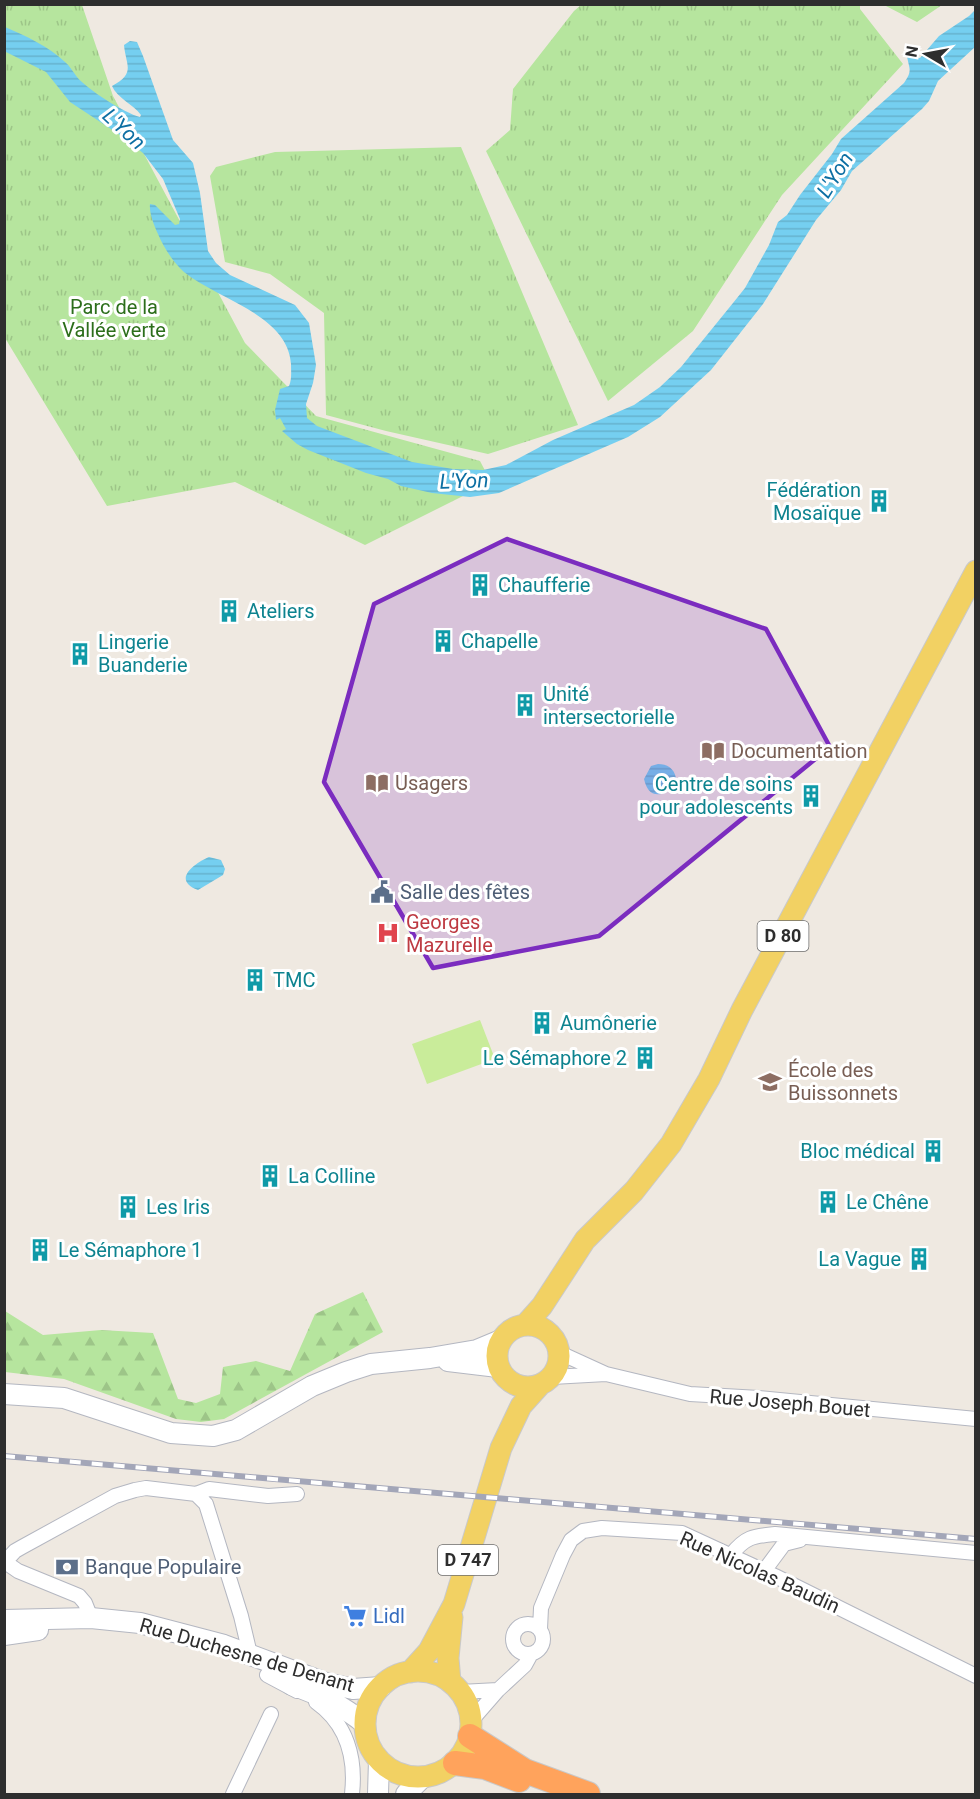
<svg xmlns="http://www.w3.org/2000/svg" width="980" height="1799" font-family="Roboto,sans-serif">
  <style>
    .grass { fill: url(#grass-tufts) }
    .forest { fill: url(#forest-firs) }
    .pitch { fill: #c9ec9a }
    .water { fill: url(#water-rules) }
    .lines { fill: none; stroke-linecap: round; stroke-linejoin: round }
    .street-casing { stroke: #b4b7c1; stroke-width: 16 }
    .secondary-casing { stroke: #b4b7c1; stroke-width: 22 }
    .primary-casing { stroke: #c9c9c9; stroke-width: 23 }
    .highway-casing { stroke: #c9c9c9; stroke-width: 26 }
    .street { stroke: #fff; stroke-width: 14 }
    .secondary { stroke: #fff; stroke-width: 20 }
    .primary { stroke: #f2d163; stroke-width: 21 }
    .highway { stroke: #ffa35c; stroke-width: 24 }
    .rail-casing { stroke: #a3a6b8; stroke-width: 6 }
    .rail { stroke: #fff; stroke-width: 4; stroke-dasharray: 11; stroke-linecap: butt }
    .marked { fill: #7b2cbf; fill-opacity: 0.2; stroke: #7b2cbf; stroke-width: 4.5; stroke-linejoin: round }
    .labels { text-anchor: middle; stroke-width: 6; stroke-linejoin: round; paint-order: stroke }
    .shield { fill: #fff; stroke: #6d6d6d; stroke-width: 1.5 }
    .shield-label { font-size: 18px; font-weight: bold; fill: #2e2e2e }
    .park-label { font-size: 20px; fill: #2c6e1b; stroke: #fff }
    .culture-label { font-size: 20px; fill: #0d838f; stroke: #fff; text-anchor: start }
    .education-label { font-size: 20px; fill: #785e54; stroke: #fff; text-anchor: start }
    .service-label { font-size: 20px; fill: #4e5e75; stroke: #fff; text-anchor: start }
    .health-label { font-size: 20px; fill: #be3a42; stroke: #fff; text-anchor: start }
    .street-label { font-size: 20px; fill: #2e2e2e; stroke: #fff }
    .shop-label { font-size: 20px; fill: #366cbe; stroke: #fff; text-anchor: start }
    .water-label { font-size: 21px; font-style: italic; fill: #0d6fa3; stroke: #fff }
  </style>
  <defs>
    <pattern id="grass-tufts" width="24" height="20" patternUnits="userSpaceOnUse" patternTransform="scale(1.5)"><rect width="24" height="20" fill="#b6e59e"/><path d="M3 7l-1-3M5 7V3M7 7l1-3M15 17l-1-3M17 17v-4M19 17l1-3" fill="none" stroke="#9dc588"/></pattern>
    <pattern id="forest-firs" width="22" height="20" patternUnits="userSpaceOnUse" patternTransform="scale(1.5)"><rect width="22" height="20" fill="#b6e59e"/><path d="M5 1l3.5 6h-7zM16 11l3.5 6h-7z" fill="#9dc588"/></pattern>
    <pattern id="water-rules" width="6" height="5" patternUnits="userSpaceOnUse" patternTransform="scale(1.5)"><rect width="6" height="5" fill="#75cff0"/><path d="M0 2.5h6" fill="none" stroke="#66b2ce"/></pattern>
  </defs>
  <rect width="100%" height="100%" fill="#efe9e1"/>
  <path class="grass" d="M5 5H82L113 96 245 343 316 416 480 461 491 482 365 545 235 482 107 506 5 338Z
    M581 5H860V9L903 64 782 195 693 331 608 401 486 151 510 130 513 89 574 11Z
    M884 5H942L917 22Z
    M461 147 578 425 488 454 386 431 326 415 324 313 270 274 225 262 210 176 216 167 275 152Z"/>
  <path class="forest" d="M363 1292 383 1332 224 1419 201 1422 176 1419 64 1379 5 1372V1311L43 1335 101 1330 153 1333 178 1399 196 1403 220 1394 223 1367 256 1361 290 1371 315 1314Z"/>
  <path class="pitch" d="M480 1020 495 1059 427 1084 412 1044Z"/>
  <path class="water" d="M976 9 975 47 938 81 929 101 922 109 852 171 841 190 816 220 763 304 711 370 660 417 628 437 499 493 470 497 432 493 401 486 388 479 366 473 308 450 297 444 282 431 286 429 280 418 276 420 275 410 280 389 289 386C292 379 291 372 291 364 288 315 217 299 184 272 173 262 164 248 158 234 154 225 149 213 150 204L155 205 175 225 179 224 180 219 163 179 143 153 120 135 70 102 46 72 4 51 5 27C26 36 48 46 65 62 70 66 73 72 77 77 87 89 124 113 140 117L141 115C133 104 117 98 112 86 136 73 126 66 124 45L130 41 137 42 143 56 173 140 193 163 200 193 208 251 216 263 230 275 295 305 309 323 316 365 313 383 306 404 307 418 317 426 412 462 453 469 483 470 506 465 553 440 634 405 660 387 681 367 733 303 745 288 769 245 778 222 787 215 800 195 832 154 841 139 904 83C913 70 909 69 907 56L920 58 939 36 969 16Z
    M658 764C667 764 674 768 676 778L666 780 662 787 665 793C652 797 647 791 644 779L651 766Z
    M209 857 221 860 225 869 223 875 198 890C171 880 195 863 209 857Z"/>
  <g class="lines">
    <g class="street-casing">
      <path id="street" d="M606 1374 690 1394 759 1398 976 1419
        M552 1377 606 1374 560 1353
        M196 1494 206 1504 241 1616 250 1654
        M731 1555C745 1537 753 1536 775 1534L976 1553
        M5 1562 18 1571 79 1596 85 1603 91 1618
        M4 1563 15 1551 22 1547 115 1496 135 1490 146 1488 196 1494 209 1489 268 1496 297 1494
        M764 1571 784 1544 800 1540
        M513 1639a15 15 0 1 1 30 0a15 15 0 1 1-30 0Z
        M540 1629 541 1608 563 1555 571 1540 583 1531 602 1528 682 1533 775 1576 976 1676
        M267 1675 297 1691
        M460 1692 498 1690
        M316 1702C347 1724 356 1758 352 1794
        M471 1721 498 1690 525 1665 531 1654
        M233 1794 271 1714"/>
    </g>
    <g class="secondary-casing">
      <path id="secondary" d="M448 1361 498 1367
        M4 1394 64 1398 171 1433 213 1436 236 1430 312 1386 346 1372 371 1364 430 1358 477 1350 501 1340
        M4 1620 91 1618 140 1623 224 1645 326 1683 353 1689 381 1687
        M4 1635 38 1630
        M292 1685C320 1695 342 1705 365 1724
        M378 1794 379 1760
        M406 1794 423 1777"/>
    </g>
    <g class="primary-casing">
      <path id="primary" d="M497 1356a31 31 0 1 1 62 0a31 31 0 1 1-62 0Z
        M525 1325 542 1306 585 1240 634 1191 671 1144 709 1079 742 1010 976 571
        M365 1724a53 53 0 1 1 106 0a53 53 0 1 1-106 0Z
        M410 1672 429 1651 454 1604 501 1448 521 1406 539 1386
        M450 1682 448 1658 452 1617"/>
    </g>
    <g class="highway-casing">
      <path id="highway" d="M470 1736 525 1771 588 1794
        M455 1763 485 1767 519 1780"/>
    </g>
    <use href="#street" class="street"/>
    <use href="#secondary" class="secondary"/>
    <use href="#primary" class="primary"/>
    <use href="#highway" class="highway"/>
    <g class="rail-casing">
      <path id="rail" d="M4 1456 976 1539"/>
    </g>
    <use href="#rail" class="rail"/>
  </g>
  <path class="marked" d="M507 539 766 629 830 747 599 936 433 968 324 782 374 604Z"/>
  <defs>
    <g id="building-bare" transform="scale(1.8)"><path d="M-4-6H4V6H1V3H-1V6H-4ZM-2.5-4.3h1.7v1.8h-1.7ZM.8-4.3h1.7v1.8H.8ZM-2.5-1h1.7V.8h-1.7ZM.8-1h1.7V.8H.8Z" fill="#0f9aa8" stroke="#fff" stroke-width="2.5" paint-order="stroke"/></g>
    <g id="library-bare" transform="scale(1.8)"><path d="M-6-4Q-3-5.5-.7-3.5V5Q-3 3-6 4ZM6-4Q3-5.5 .7-3.5V5Q3 3 6 4Z" fill="#8d6e63" stroke="#fff" stroke-width="2.5" paint-order="stroke"/></g>
    <g id="civic-bare" transform="scale(1.8)"><path d="M-.6-6.5H3V-4.5H.6V-3L4-1V1h2V6H-6V1h2V-1L-.6-3ZM-1.2 2.5V6h2.4V2.5Z" fill="#5c6f8a" stroke="#fff" stroke-width="2.5" paint-order="stroke"/></g>
    <g id="hospital-bare" transform="scale(1.8)"><path d="M-5-5h3v3.5h4V-5h3V5h-3V1.5h-4V5h-3Z" fill="#e0444e" stroke="#fff" stroke-width="2.5" paint-order="stroke"/></g>
    <g id="school-bare" transform="scale(1.8)"><path d="M0-5L7-2L0 1L-7-2ZM-4 1L0 2.5L4 1V4Q0 6-4 4Z" fill="#8d6e63" stroke="#fff" stroke-width="2.5" paint-order="stroke"/></g>
    <g id="bank-bare" transform="scale(1.8)"><path d="M-6-4H6V4H-6ZM0-2.3a2.3 2.3 0 1 0 0 4.6a2.3 2.3 0 1 0 0-4.6Z" fill="#5c6f8a" stroke="#fff" stroke-width="2.5" paint-order="stroke"/></g>
    <g id="supermarket-bare" transform="scale(1.8)"><path d="M-6-5.5h2.5l.6 2H6L4.5 2H-2.5L-4.4-4H-6ZM-1.5 3.2a1.3 1.3 0 1 0 .1 0ZM3 3.2a1.3 1.3 0 1 0 .1 0Z" fill="#3f7fe0" stroke="#fff" stroke-width="2.5" paint-order="stroke"/></g>
  </defs>
  <g fill-rule="evenodd">
    <use href="#building-bare" x="879" y="501"/>
    <use href="#building-bare" x="480" y="585"/>
    <use href="#building-bare" x="229" y="611"/>
    <use href="#building-bare" x="443" y="641"/>
    <use href="#building-bare" x="80" y="654"/>
    <use href="#building-bare" x="525" y="705"/>
    <use href="#library-bare" x="713" y="751"/>
    <use href="#library-bare" x="377" y="783"/>
    <use href="#building-bare" x="811" y="796"/>
    <use href="#civic-bare" x="382" y="892"/>
    <use href="#hospital-bare" x="388" y="933"/>
    <use href="#building-bare" x="255" y="980"/>
    <use href="#building-bare" x="542" y="1023"/>
    <use href="#building-bare" x="645" y="1058"/>
    <use href="#school-bare" x="770" y="1082"/>
    <use href="#building-bare" x="933" y="1151"/>
    <use href="#building-bare" x="270" y="1176"/>
    <use href="#building-bare" x="828" y="1202"/>
    <use href="#building-bare" x="128" y="1207"/>
    <use href="#building-bare" x="40" y="1250"/>
    <use href="#building-bare" x="919" y="1259"/>
    <use href="#bank-bare" x="67" y="1567"/>
    <use href="#supermarket-bare" x="355" y="1616"/>
  </g>
  <g class="labels">
    <g class="shield">
      <rect x="757.5" y="921" width="51" height="30" rx="4.5"/>
      <rect x="438" y="1545" width="60" height="30" rx="4.5"/>
    </g>
    <g class="shield-label">
      <text x="783" y="942">D 80</text>
      <text x="468" y="1566">D 747</text>
    </g>
    <g class="park-label">
      <text x="114" y="314">Parc de la<tspan x="114" dy="23">Vallée verte</tspan></text>
    </g>
    <g class="culture-label">
      <text x="861" y="497" text-anchor="end">Fédération<tspan x="861" dy="23">Mosaïque</tspan></text>
      <text x="498" y="592">Chaufferie</text>
      <text x="247" y="618">Ateliers</text>
      <text x="461" y="648">Chapelle</text>
      <text x="98" y="649">Lingerie<tspan x="98" dy="23">Buanderie</tspan></text>
      <text x="543" y="701">Unité<tspan x="543" dy="23">intersectorielle</tspan></text>
      <text x="793" y="791" text-anchor="end">Centre de soins<tspan x="793" dy="23">pour adolescents</tspan></text>
      <text x="273" y="987">TMC</text>
      <text x="560" y="1030">Aumônerie</text>
      <text x="627" y="1065" text-anchor="end">Le Sémaphore 2</text>
      <text x="915" y="1158" text-anchor="end">Bloc médical</text>
      <text x="288" y="1183">La Colline</text>
      <text x="846" y="1209">Le Chêne</text>
      <text x="146" y="1214">Les Iris</text>
      <text x="58" y="1257">Le Sémaphore 1</text>
      <text x="901" y="1266" text-anchor="end">La Vague</text>
    </g>
    <g class="education-label">
      <text x="731" y="758">Documentation</text>
      <text x="395" y="790">Usagers</text>
      <text x="788" y="1077">École des<tspan x="788" dy="23">Buissonnets</tspan></text>
    </g>
    <g class="service-label">
      <text x="400" y="899">Salle des fêtes</text>
      <text x="85" y="1574">Banque Populaire</text>
    </g>
    <g class="health-label">
      <text x="406" y="929">Georges<tspan x="406" dy="23">Mazurelle</tspan></text>
    </g>
    <g class="street-label">
      <text transform="translate(790 1403) rotate(5)" y="7">Rue Joseph Bouet</text>
      <text transform="translate(760 1572) rotate(24)" y="7">Rue Nicolas Baudin</text>
      <text transform="translate(247 1655) rotate(16)" y="7">Rue Duchesne de Denant</text>
    </g>
    <g class="shop-label">
      <text x="373" y="1623">Lidl</text>
    </g>
    <g class="water-label">
      <text transform="translate(124 129) rotate(43)" y="7">L'Yon</text>
      <text transform="translate(835 175) rotate(-58)" y="7">L'Yon</text>
      <text transform="translate(464 481) rotate(-2)" y="7">L'Yon</text>
    </g>
  </g>
  <rect width="980" height="1799" fill="none" stroke="#2e2e2e" stroke-width="12"/>
  <g transform="translate(926 54) rotate(280)" stroke="#ffffff" stroke-width="4.5" paint-order="stroke">
  <path d="M0-4.5L10 22L0 15L-10 22Z" fill="#2e2e2e"/>
  <text y="-9" font-size="16" font-weight="bold" text-anchor="middle" fill="#2e2e2e">N</text>
  </g>
</svg>
